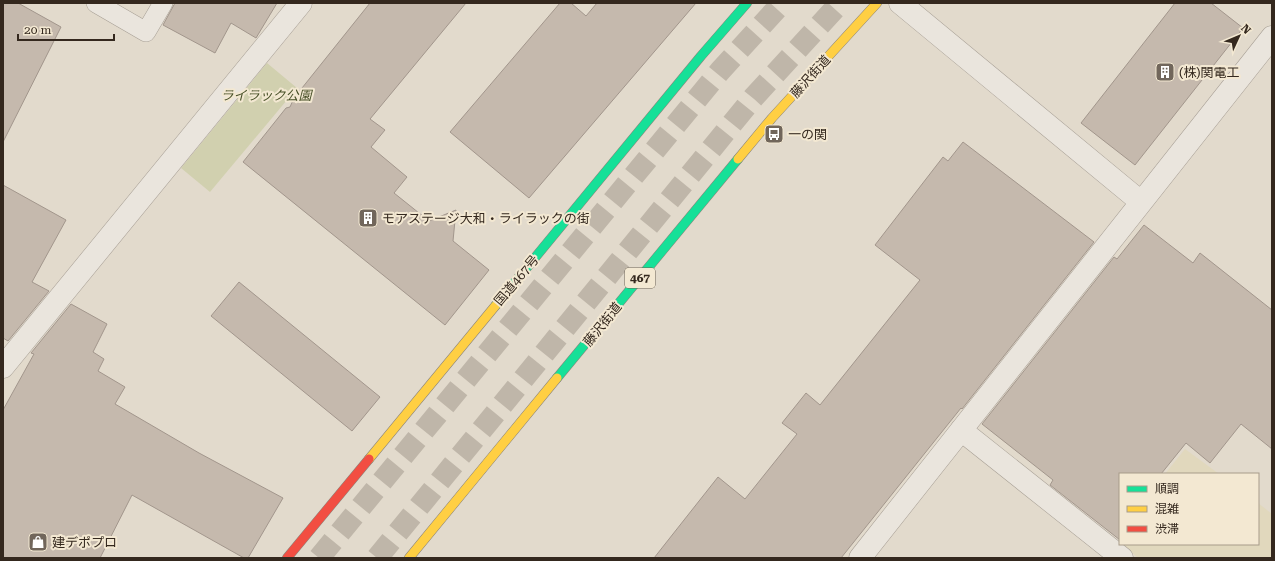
<svg xmlns="http://www.w3.org/2000/svg" width="1275" height="561" font-family="'Roboto Serif','Noto Sans JP',serif">
  <style>
    .farmland { fill: #e1d8bd }
    .green { fill: #d1d0af }
    .building { fill: #c5b9ad; stroke: #a2968c }
    .lines { fill: none; stroke-linecap: round; stroke-linejoin: round }
    .highway-tunnel { stroke: #bfb6a9; stroke-width: 22; stroke-dasharray: 22 11; stroke-linecap: butt }
    .lane-casing { stroke: #a79f95; stroke-width: 20 }
    .street-casing { stroke: #a79f95; stroke-width: 23 }
    .fast-casing { stroke: #8c857c; stroke-width: 10 }
    .slow-casing { stroke: #8c857c; stroke-width: 10 }
    .jam-casing { stroke: #8c857c; stroke-width: 10 }
    .lane { stroke: #eae5dd; stroke-width: 19 }
    .street { stroke: #eae5dd; stroke-width: 22 }
    .fast { stroke: #16e098; stroke-width: 9 }
    .slow { stroke: #ffcf43; stroke-width: 9 }
    .jam { stroke: #f24e42; stroke-width: 9 }
    .labels { text-anchor: middle; stroke-width: 4; stroke-linejoin: round; paint-order: stroke }
    .shield { fill: #f3e8d2; stroke: #6d6254; stroke-width: 1 }
    .shield-label { font-size: 12px; font-weight: bold; fill: #34281e }
    .poi-label { font-size: 13px; fill: #34281e; stroke: #f3e8d2; text-anchor: start }
    .street-label { font-size: 13px; fill: #34281e; stroke: #f3e8d2 }
    .park-label { font-size: 13px; font-style: italic; fill: #464f26; stroke: #f3e8d2 }
  </style>
  <rect width="100%" height="100%" fill="#e2dacc"/>
  <path class="farmland" d="M1185 449 1219 474H1165Z
    M1258 503 1272 514V558H1138L1123 544H1258Z"/>
  <path class="green" d="M267 63 297 88 210 192 181 168Z"/>
  <path class="building" d="M3 3H18L61 27 3 142Z
    M175 3H277L256 38 231 23 215 53 163 25Z
    M370 3H466L370 119 385 130 371 147 407 177 394 193 429 221 456 210 453 241 489 270 445 325 243 162 286 108 290 107 294 98Z
    M560 3H571L586 16 597 3H696L529 198 450 132Z
    M1175 3H1211L1243 28 1135 165 1081 123Z
    M963 142 1094 242 962 409 961 408 841 558H654L718 477 745 499 797 434 782 423 806 393 820 405 920 280 875 245 943 157 948 161Z
    M3 185 66 220 32 282 49 291 8 341 3 338Z
    M1144 225 1193 263 1200 253 1272 310V449L1241 424 1210 463 1186 443 1161 474H1120V540L1050 485 1053 480 982 424 1114 257 1117 259Z
    M239 282 380 397 352 431 211 316Z
    M71 304 107 324 93 352 104 359 98 371 125 387 115 404 199 453 283 498 248 558H244L132 495 100 558H3V410L34 354 31 353Z"/>
  <g class="lines">
    <path class="highway-tunnel" d="M319 558 720 71 782 3
      M377 558 753 98 840 3"/>
    <g class="lane-casing">
      <path id="lane" d="M96 3 146 32 163 3"/>
    </g>
    <g class="street-casing">
      <path id="street" d="M900 3 1141 202
        M3 367 301 3
        M961 430 1122 558
        M860 558 1272 37"/>
    </g>
    <g class="fast-casing">
      <path id="fast" d="M496 305 701 56 747 3
        M557 378 738 159"/>
    </g>
    <g class="slow-casing">
      <path id="slow" d="M738 159 772 118 877 3
        M369 459 496 305
        M409 558 557 378"/>
    </g>
    <g class="jam-casing">
      <path id="jam" d="M287 558 369 459"/>
    </g>
    <use href="#lane" class="lane"/>
    <use href="#street" class="street"/>
    <use href="#fast" class="fast"/>
    <use href="#slow" class="slow"/>
    <use href="#jam" class="jam"/>
  </g>
  <defs>
    <g id="building-square" transform="scale(1)"><rect x="-9" y="-9" width="18" height="18" rx="4" fill="#71665b" stroke="#f3e8d2"/><path d="M-4-6H4V6H1V3H-1V6H-4ZM-2.5-4.3h1.7v1.8h-1.7ZM.8-4.3h1.7v1.8H.8ZM-2.5-1h1.7V.8h-1.7ZM.8-1h1.7V.8H.8Z" fill="#fff"/></g>
    <g id="bus-square" transform="scale(1)"><rect x="-9" y="-9" width="18" height="18" rx="4" fill="#71665b" stroke="#f3e8d2"/><path d="M-5-6H5V4H4V6H2V4H-2V6H-4V4H-5ZM-3.5-4V0h7V-4ZM-3.5 1.2v1.5H-2V1.2ZM2 1.2v1.5H3.5V1.2Z" fill="#fff"/></g>
    <g id="shop-square" transform="scale(1)"><rect x="-9" y="-9" width="18" height="18" rx="4" fill="#71665b" stroke="#f3e8d2"/><path d="M-5-2.5h2.3a2.7 3.5 0 0 1 5.4 0H5L5.5 6h-11ZM-1.5-2.5h3a1.5 2.3 0 0 0-3 0Z" fill="#fff"/></g>
  </defs>
  <g fill-rule="evenodd">
    <use href="#building-square" x="1165" y="72"/>
    <use href="#bus-square" x="774" y="134"/>
    <use href="#building-square" x="368" y="218"/>
    <use href="#shop-square" x="38" y="542"/>
  </g>
  <g class="labels">
    <rect class="shield" x="625" y="268" width="30" height="20" rx="3"/>
    <g class="shield-label">
      <text x="640" y="282">467</text>
    </g>
    <g class="poi-label">
      <text x="1179" y="77">(株)関電工</text>
      <text x="788" y="139">一の関</text>
      <text x="382" y="223">モアステージ大和・ライラックの街</text>
      <text x="52" y="547">建デポプロ</text>
    </g>
    <g class="street-label">
      <text transform="translate(810 76) rotate(-48)" y="5">藤沢街道</text>
      <text transform="translate(516 280) rotate(-50)" y="5">国道467号</text>
      <text transform="translate(602 324) rotate(-51)" y="5">藤沢街道</text>
    </g>
    <g class="park-label">
      <text x="266" y="100">ライラック公園</text>
    </g>
  </g>
  <rect width="1275" height="561" fill="none" stroke="#34281e" stroke-width="8"/>
  <rect x="1119" y="473" width="140" height="72" fill="#f3e8d2" stroke="#a79b8a"/>
  <rect x="1127" y="486" width="20" height="6" fill="#16e098" stroke="#a79b8a"/>
  <text x="1155" y="493" font-size="12" fill="#34281e">順調</text>
  <rect x="1127" y="506" width="20" height="6" fill="#ffcf43" stroke="#a79b8a"/>
  <text x="1155" y="513" font-size="12" fill="#34281e">混雑</text>
  <rect x="1127" y="526" width="20" height="6" fill="#f24e42" stroke="#a79b8a"/>
  <text x="1155" y="533" font-size="12" fill="#34281e">渋滞</text>
  <g transform="translate(1239 36) rotate(46)" stroke="#f3e8d2" stroke-width="3" paint-order="stroke">
  <path d="M0-3L7 15L0 10L-7 15Z" fill="#34281e"/>
  <text y="-6" font-size="11" font-weight="bold" text-anchor="middle" fill="#34281e">N</text>
  </g>
  <path d="M18 34v6h96v-6" fill="none" stroke="#34281e" stroke-width="2"/>
  <text x="24" y="34" font-size="12" fill="#34281e" stroke="#f3e8d2" stroke-width="3" paint-order="stroke">20 m</text>
</svg>
